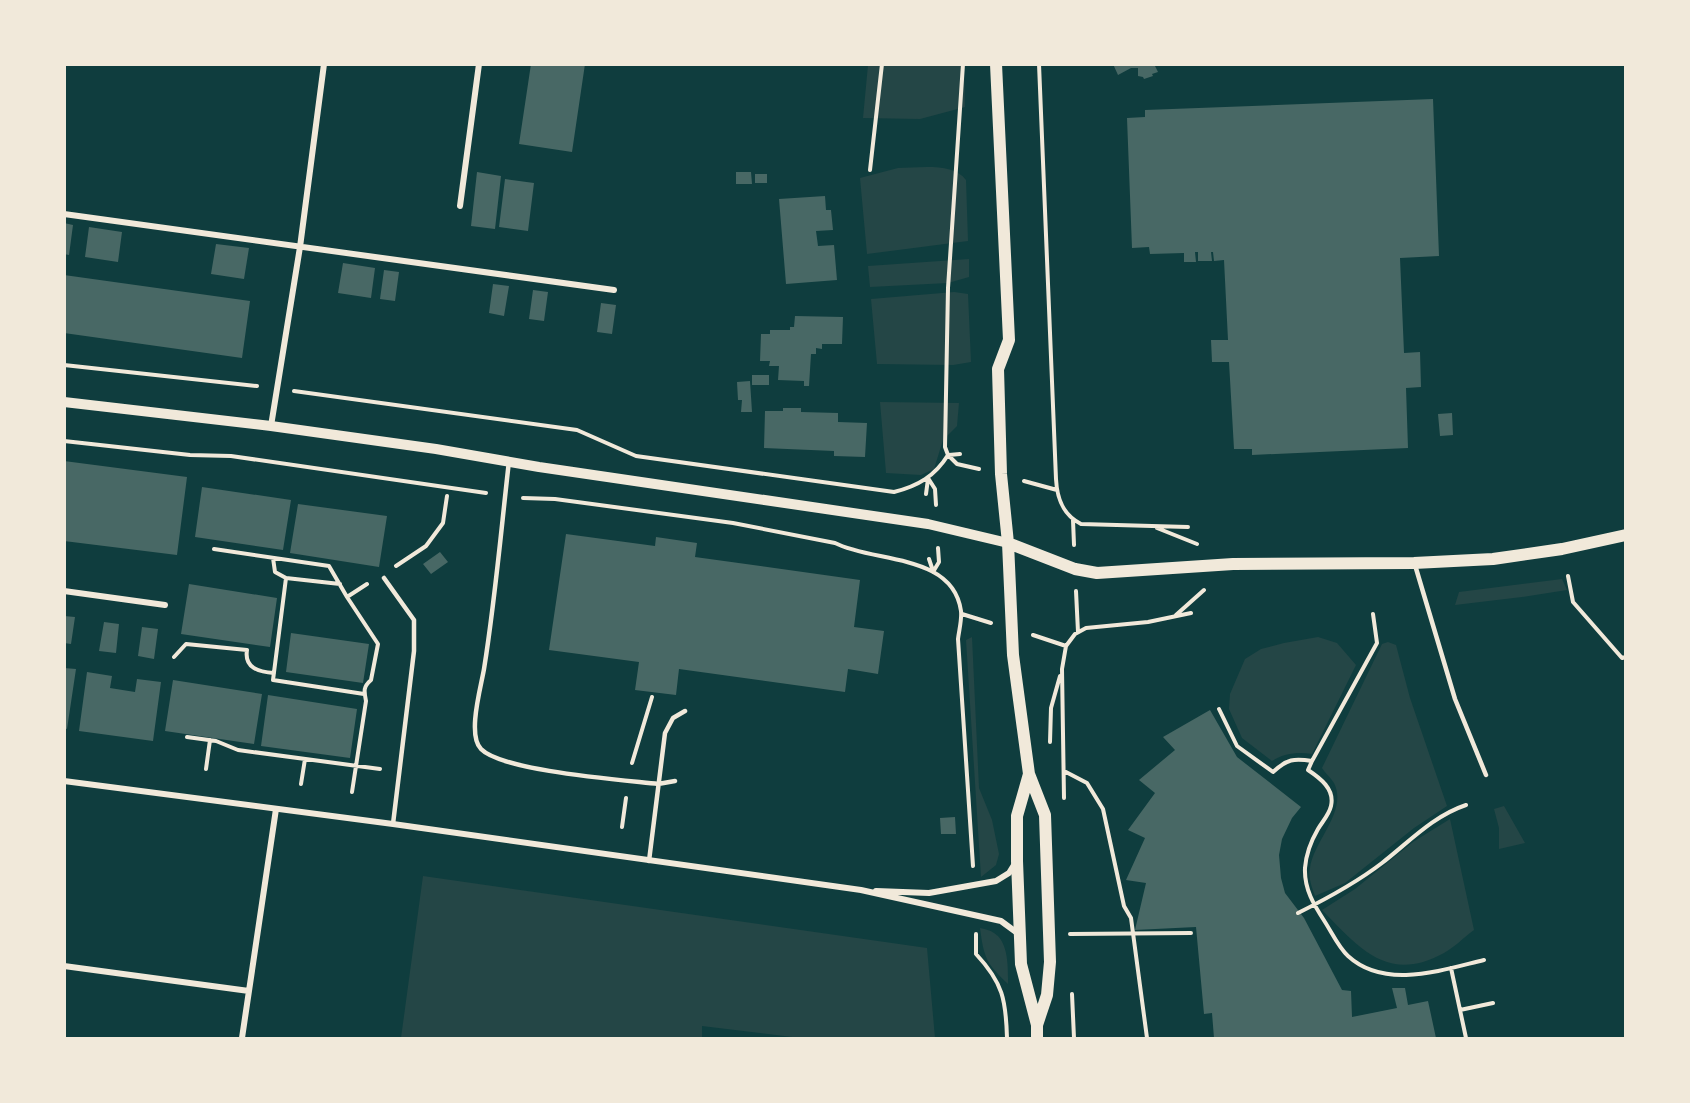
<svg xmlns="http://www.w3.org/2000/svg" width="1690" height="1103" font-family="Raleway,sans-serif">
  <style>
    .green { fill: #244646 }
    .building { fill: #486865 }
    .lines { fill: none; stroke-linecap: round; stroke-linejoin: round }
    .path { stroke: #f1e9da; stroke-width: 4 }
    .service { stroke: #f1e9da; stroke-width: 4.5 }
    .minor { stroke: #f1e9da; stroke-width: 6 }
    .tertiary { stroke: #f1e9da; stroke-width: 10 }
    .secondary { stroke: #f1e9da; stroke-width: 12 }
  </style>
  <rect width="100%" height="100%" fill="#0f3d3e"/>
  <path class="green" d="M868 65H964L965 107 920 119 863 118Z
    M898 168C919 168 953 162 966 180L968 241 867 254 860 178Z
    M969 259V277L948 283 870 287 868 266Z
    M954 292 968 294 971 362 953 365 877 364 871 299Z
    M880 402 959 403 957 426 943 440 934 469 921 475 886 473Z
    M1562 579 1567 590 1522 597 1455 605 1459 592Z
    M972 637 979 788 992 820 999 854 996 865 981 877 966 640Z
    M1318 637 1337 643 1356 665 1312 754C1298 752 1285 753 1272 761L1242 738 1229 709 1230 694 1245 659 1261 649 1284 643Z
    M1388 642 1396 645 1410 698 1447 806 1414 828 1345 883 1315 896C1312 887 1308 878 1310 868 1314 840 1348 811 1334 783 1331 778 1325 773 1322 768L1382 644Z
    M1504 806 1525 843 1499 849V828L1494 809Z
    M1450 819 1474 930C1464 937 1455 947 1444 953 1388 984 1359 948 1322 910L1355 889 1413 842Z
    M423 876 927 948 935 1038H800L702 1026V1038H401Z
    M980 928C984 929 990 930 994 933 1009 942 1008 969 1008 984 986 963 984 958 980 928Z"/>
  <path class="building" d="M531 64H585L572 152 519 144Z
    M1113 64H1154L1158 72 1152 74 1153 76 1144 79 1143 77 1138 76V68H1131L1118 75Z
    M1433 99 1439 256 1400 258 1404 353 1420 352 1421 387 1406 388 1408 448 1252 455V449H1234L1229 362H1212L1211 340H1228L1224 260 1214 261 1213 252H1211L1212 261H1198V252H1195L1196 262H1184V253L1150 254 1149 247 1132 248 1127 118 1145 117V110Z
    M477 172 501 176 495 229 471 226Z
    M736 172H751L752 184H736Z
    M755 174H767V183H755Z
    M505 179 534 183 528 231 499 227Z
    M825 196 826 210H831L833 230 816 231 818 246 834 245 837 280 786 284 779 199Z
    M64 223 73 225 69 255 64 254Z
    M89 227 122 232 118 262 85 257Z
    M216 244 249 248 244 279 211 274Z
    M343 263 375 268 371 298 338 293Z
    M384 270 399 272 395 301 380 299Z
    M64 275 250 301 242 358 64 333Z
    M493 284 509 286 504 316 489 313Z
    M533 290 548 292 544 321 529 319Z
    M601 303 616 305 612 334 597 332Z
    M795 316 843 317 842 344H822V349L816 348V354H811L809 386H804V381L778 380 779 366H769L770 361H760L761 334H770V330H790V327H794Z
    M752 375H769V385H752Z
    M750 381 752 412H741L742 400H738L737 382Z
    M783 408H801V412L838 413V422L867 423 865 457 834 456V451L764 448 765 411H783Z
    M1452 413 1453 435 1440 436 1438 414Z
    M64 461 187 477 177 555 64 541Z
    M202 487 291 500 283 550 195 537Z
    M298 504 387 516 379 567 290 553Z
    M566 534 655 546 656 537 697 543 695 557 860 580 854 627 884 631 878 674 848 669 845 692 679 669 676 695 635 690 639 662 549 650Z
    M440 552 448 562 431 574 423 564Z
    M189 584 277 598 270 647 181 634Z
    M64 616 75 617 71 644 64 643Z
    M104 622 119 624 116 653 99 651Z
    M142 627 158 629 154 659 138 656Z
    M291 633 369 644 363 683 286 672Z
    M64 668 76 669 67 729 64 728Z
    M87 672 112 676 110 688 135 692 137 679 161 682 153 741 79 731Z
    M173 680 262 694 254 744 165 731Z
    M268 695 357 709 350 758 261 746Z
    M1210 710 1237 757 1301 807 1292 818 1282 839 1279 855 1281 878 1285 893 1304 918 1342 990 1351 991 1352 1017 1397 1008 1392 988H1405L1408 1005 1428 1001 1436 1038H1214L1212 1013 1204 1014 1196 927 1135 930 1146 883 1126 880 1145 838 1128 830 1155 793 1139 780 1175 750 1163 737Z
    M955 817 956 834H941L940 818Z"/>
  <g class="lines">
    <path class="path" d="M1039 64 1056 479C1057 499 1063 515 1081 524L1188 527
      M870 170 882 64
      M64 365 257 386
      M294 391 577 430 636 456 894 492C918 486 935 476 948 455L945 447 948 288 963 64
      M64 441 190 455 231 456 486 493
      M948 455 957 464 979 469
      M949 455 960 454
      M928 478 935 489 936 505
      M1024 481 1057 490
      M926 494 928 479
      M523 498 555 499 733 523 835 543C874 563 953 553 961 611 962 620 959 630 958 639L973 866
      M1073 520 1074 545
      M1157 528 1197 544
      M214 549 329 566 347 597
      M273 558 275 572 286 578 273 680 364 694
      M929 559 933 571
      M396 566 426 546 443 523 447 496
      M933 572 939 562 938 548
      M1568 576 1573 602 1622 658 1626 657
      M286 578 340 584
      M1076 591 1078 632
      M962 614 991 623
      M1176 615 1204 590
      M1033 635 1066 646
      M174 657 186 644 247 650C244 668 259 672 274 673
      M1219 709 1237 746 1273 772C1287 759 1294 758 1312 761L1377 643 1373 614
      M187 737 216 741 238 750 380 769
      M1050 742 1051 708 1060 676
      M1312 761 1308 770C1320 778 1335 789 1331 806 1329 815 1322 822 1318 829 1311 841 1306 855 1305 868 1304 889 1314 905 1325 922 1332 933 1339 948 1348 956 1385 990 1442 970 1484 960
      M632 763 652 697
      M206 769 210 740
      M1064 771 1087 783 1103 809 1124 906 1131 918 1147 1038
      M301 784 305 759
      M352 792 366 701C364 691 363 687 371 680L378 644 347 597 367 584
      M1064 798 1062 669 1066 646 1075 634 1086 628 1148 622 1191 613
      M622 827 626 798
      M1298 913C1328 898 1356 883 1382 863 1409 842 1433 816 1466 805
      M976 934V954C1003 983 1006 1000 1007 1038
      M1070 934 1191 933
      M1451 968 1460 1010
      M1072 994 1074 1038
      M1466 1038 1460 1010 1493 1003"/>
    <path class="service" d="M509 461C501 531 495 601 484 669 481 687 467 735 481 749 502 771 623 780 658 784L675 781
      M1415 565 1455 699 1486 775
      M384 578 414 620V651L393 824
      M649 861 665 733 673 718 685 711"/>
    <path class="minor" d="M460 206 479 64
      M64 214 614 290
      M271 426 300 247 324 64
      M64 591 165 605
      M64 781 393 824 861 890 1001 921 1020 935
      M876 891 929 893 996 881 1009 873 1014 865
      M64 966 249 991
      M242 1038 276 809"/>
    <path class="tertiary" d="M64 402 271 426 436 449 539 467 928 524 1008 543"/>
    <path class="secondary" d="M996 64 1009 340 998 369 1001 474 1008 543 1013 655 1029 774 1045 815 1050 962 1047 995 1037 1025
      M1008 543 1075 569 1097 573 1233 564 1414 563 1493 559 1562 549 1626 535
      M1029 774 1017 816V861L1021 964 1037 1025V1038"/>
  </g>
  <rect width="1690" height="1103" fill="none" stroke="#f1e9da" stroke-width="132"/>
</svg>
